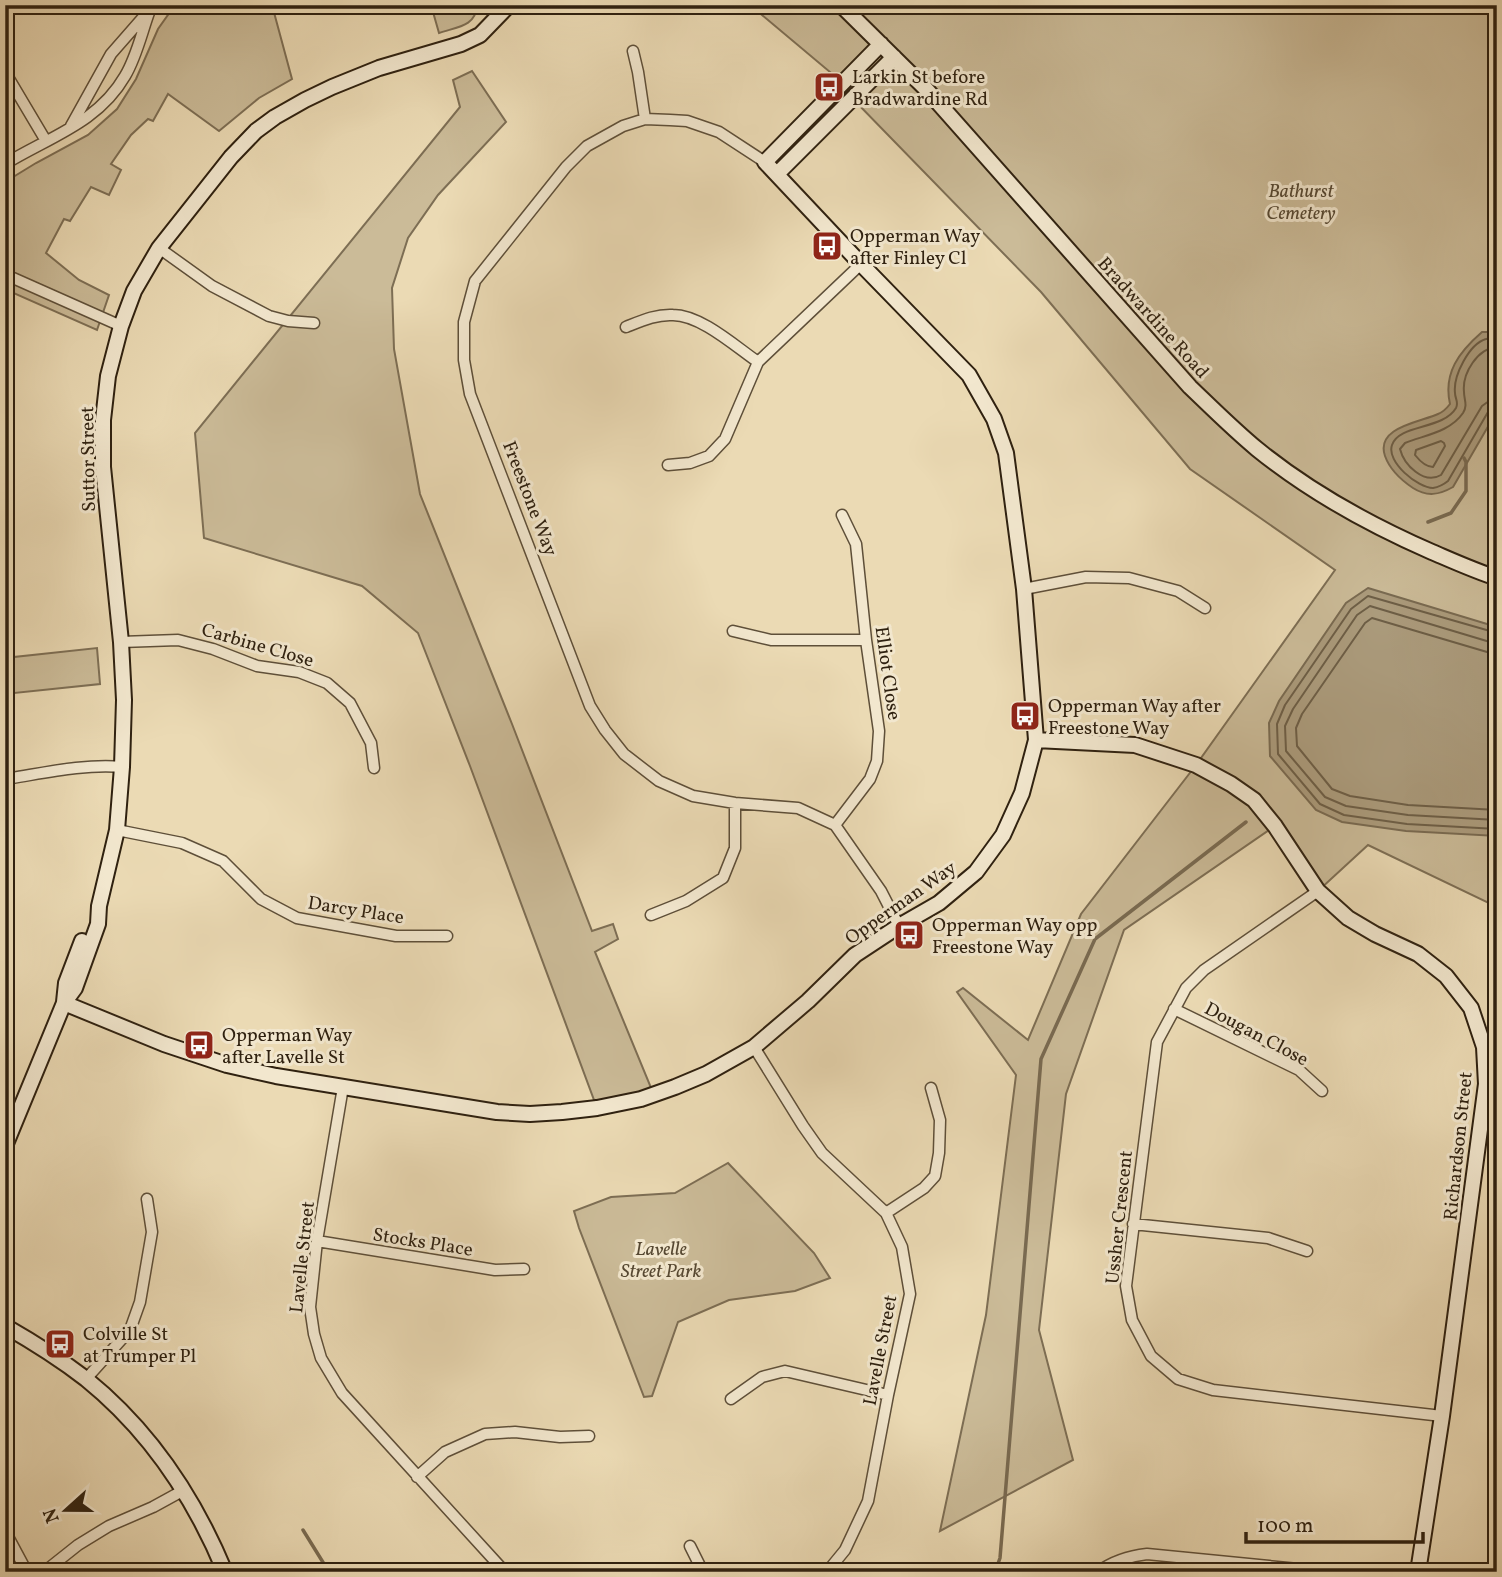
<svg xmlns="http://www.w3.org/2000/svg" width="1502" height="1577" font-family="Vollkorn,serif">
  <style>
    .green { fill: #cbbb98; stroke: #7d6e54; stroke-width: 2 }
    .water { fill: #ab9b7c; stroke: #796a51; stroke-width: 2 }
    .lines { fill: none; stroke-linecap: round; stroke-linejoin: round }
    .shore { stroke: #6d5e46; stroke-width: 2 }
    .stream { stroke: #796a51; stroke-width: 3.5 }
    .street-casing { stroke: #5e4f39; stroke-width: 13 }
    .secondary-casing { stroke: #2f2110; stroke-width: 18 }
    .street { stroke: #f2e7ce; stroke-width: 10 }
    .secondary { stroke: #f2e7ce; stroke-width: 14 }
    .labels { text-anchor: middle; stroke-width: 6; stroke-linejoin: round; paint-order: stroke }
    .poi-label { font-size: 19px; fill: #2f2110; stroke: #f2e7ce; text-anchor: start }
    .park-label { font-size: 19px; font-style: italic; fill: #564832; stroke: #f2e7ce }
    .street-label { font-size: 19px; fill: #2f2110; stroke: #f2e7ce }
  </style>
  <rect width="100%" height="100%" fill="#ebdab4"/>
  <filter id="stains"><feTurbulence type="fractalNoise" baseFrequency=".00286" numOctaves="4"/><feColorMatrix values="0 0 0 0 .2 0 0 0 0 .09 0 0 0 0 .02 0 0 0 .5 -.17"/></filter>
  <radialGradient id="worn" r=".72"><stop offset=".6" stop-color="#630" stop-opacity="0"/><stop offset="1" stop-color="#630" stop-opacity=".3"/></radialGradient>
  <path class="green" d="M175 5H272L292 79 259 98 219 131 168 94 153 121 148 119 131 135 111 164 121 170 109 195 91 187 70 221 64 219 46 253 79 280 109 295 97 330 7 290 5 291V182L36 163 88 135 117 109 136 79 158 29Z
    M431 5H477C476 27 456 27 439 33Z
    M750 5H1497V907L1368 845 1318 891 1275 826 1124 930 1066 1094 1039 1330 1073 1460 940 1531 986 1315 1016 1075 957 992 963 988 1028 1040 1081 914 1196 765 1335 570 1190 469 1041 292 852 98 893 57 882 45 843 83Z
    M472 71 506 122 438 195 408 238 392 288 394 349 420 494 512 724 592 931 613 924 618 939 595 952 654 1095 597 1108 470 766 418 633 362 586 204 538 195 433 460 107 453 80Z
    M97 648 100 684 5 694V658Z
    M728 1163 814 1253 830 1278 795 1291 729 1300 678 1322 652 1396 644 1397 579 1228 574 1211 611 1197 675 1193Z"/>
  <path class="water" d="M1482 332H1497V411L1453 487C1439 495 1427 497 1413 488 1401 480 1390 470 1385 456 1375 427 1421 422 1438 414 1443 412 1447 408 1450 404 1443 373 1459 352 1482 332Z
    M1368 588 1497 627V836L1406 831 1342 822 1316 810 1270 756 1269 723 1279 701 1346 603Z"/>
  <g class="lines">
    <path class="shore" d="M1497 338C1493 339 1489 338 1486 339 1469 344 1453 376 1455 393 1455 399 1459 402 1456 408 1443 430 1399 424 1392 445 1386 462 1418 488 1433 488 1439 487 1443 485 1448 481L1488 412 1492 409 1497 408
      M1497 347C1478 348 1462 373 1464 392 1464 400 1468 405 1463 413 1450 432 1425 435 1405 443L1400 449C1404 465 1424 485 1441 475L1482 406 1489 401 1497 400
      M1441 441 1444 443 1445 446 1433 467C1425 467 1419 460 1415 455L1416 450Z
      M1497 633 1368 596 1351 609 1285 705 1277 724 1278 754 1320 804 1344 815 1407 824 1497 829
      M1497 642H1490L1370 606 1357 615 1293 709 1285 726 1286 751 1325 797 1346 806 1408 815 1497 820
      M1497 653 1487 652 1372 618 1365 623 1302 714 1296 728 1297 746 1332 789 1350 796 1408 805 1497 810"/>
    <path class="stream" d="M1428 522 1451 513 1466 491V462L1464 458
      M303 1530 329 1572
      M995 1572 1000 1558 1041 1059 1095 939 1246 822"/>
    <g class="street-casing">
      <path id="street" d="M633 51 638 72 645 119
        M5 72 46 141
        M71 126 111 54 146 14
        M765 162 719 132 687 121 670 120 645 119 623 126 587 146 566 167 475 281 464 322V360L470 394 590 706 605 730 624 754 659 781 693 796 735 803 798 808 835 825 881 891 899 926
        M5 164C49 137 98 123 125 76 137 56 142 31 150 10
        M159 248 212 286 269 316 288 321 314 323
        M5 278H13L121 326
        M626 327C641 321 656 314 673 315 701 315 736 347 758 362
        M668 465 690 463 709 456 725 439 758 362 861 264
        M1024 589 1086 577 1129 578 1178 591 1205 608
        M733 631 771 640H866
        M121 642 178 640 213 649 257 666 299 672 327 683 350 703 371 743 374 768
        M5 785 12 778C49 772 85 764 122 767
        M835 825 870 779 877 761 879 731 866 640 856 544 842 515
        M117 830 182 843 223 861 261 899 297 918 396 936H447
        M1318 891 1204 970 1186 988 1157 1042 1126 1286 1132 1320 1151 1356 1178 1379 1213 1390 1442 1416
        M651 915 686 901 723 878 735 848V803
        M1174 1009 1299 1070 1322 1091
        M754 1047 803 1126 822 1153 886 1213 902 1247 910 1294 888 1395 868 1501 845 1550 827 1572
        M343 1087 317 1241 310 1307 314 1334 321 1358 342 1393 505 1572
        M886 1213 924 1188 935 1176 939 1153 940 1120 931 1088
        M1133 1224 1268 1238 1307 1251
        M317 1241 495 1270 524 1269
        M86 1379 130 1330 140 1302 152 1232 147 1199
        M731 1399 762 1377 785 1371 888 1395
        M417 1477 445 1452 485 1434 515 1432 560 1437 589 1436
        M5 1531 27 1572
        M690 1546 703 1572
        M44 1572 78 1545 109 1526 153 1507 184 1490
        M1098 1572C1113 1561 1129 1556 1147 1554L1329 1572"/>
    </g>
    <g class="secondary-casing">
      <path id="secondary" d="M841 5 926 89 1190 387C1212 408 1234 430 1257 449 1310 492 1370 525 1432 552 1453 561 1475 571 1497 578
        M777 174 894 57
        M1036 740 1135 745 1196 765 1231 784 1254 800 1275 826 1318 891 1348 918 1375 934 1418 954 1446 976 1471 1008 1484 1047 1486 1084 1442 1416 1418 1572
        M64 1002 66 983 82 941
        M64 1003 164 1044 227 1065 276 1076 497 1112 530 1114 562 1112 597 1108 641 1099 675 1087 706 1074 754 1047 808 1001 855 955 899 926 939 903 976 872 1003 835 1022 793 1036 740 1024 589 1006 453 994 419 969 375 861 264 765 162 881 44
        M5 1146 64 1003 75 988 98 924 99 906 117 830 122 767 124 700 121 642 103 467V420L108 376 121 326 134 291 159 248 231 157 256 131 275 117 305 100 332 87 379 68 461 44 480 35 509 5
        M5 1326C33 1342 60 1359 86 1379 149 1430 194 1497 225 1572"/>
    </g>
    <use href="#street" class="street"/>
    <use href="#secondary" class="secondary"/>
  </g>
  <defs>
    <g id="bus-square" transform="scale(1.575)"><rect x="-9" y="-9" width="18" height="18" rx="4" fill="#8f2418" stroke="#f2e7ce"/><path d="M-5-6H5V4H4V6H2V4H-2V6H-4V4H-5ZM-3.5-4V0h7V-4ZM-3.5 1.2v1.5H-2V1.2ZM2 1.2v1.5H3.5V1.2Z" fill="#fff"/></g>
  </defs>
  <g fill-rule="evenodd">
    <use href="#bus-square" x="829" y="87"/>
    <use href="#bus-square" x="827" y="246"/>
    <use href="#bus-square" x="1025" y="716"/>
    <use href="#bus-square" x="909" y="935"/>
    <use href="#bus-square" x="199" y="1045"/>
    <use href="#bus-square" x="60" y="1344"/>
  </g>
  <g class="labels">
    <g class="poi-label">
      <text x="852" y="83">Larkin St before<tspan x="852" dy="22">Bradwardine Rd</tspan></text>
      <text x="850" y="242">Opperman Way<tspan x="850" dy="22">after Finley Cl</tspan></text>
      <text x="1048" y="712">Opperman Way after<tspan x="1048" dy="22">Freestone Way</tspan></text>
      <text x="932" y="931">Opperman Way opp<tspan x="932" dy="22">Freestone Way</tspan></text>
      <text x="222" y="1041">Opperman Way<tspan x="222" dy="22">after Lavelle St</tspan></text>
      <text x="83" y="1340">Colville St<tspan x="83" dy="22">at Trumper Pl</tspan></text>
    </g>
    <g class="park-label">
      <text x="1301" y="197">Bathurst<tspan x="1301" dy="22">Cemetery</tspan></text>
      <text x="661" y="1255">Lavelle<tspan x="661" dy="22">Street Park</tspan></text>
    </g>
    <g class="street-label">
      <text transform="translate(1154 317) rotate(48)" y="7">Bradwardine Road</text>
      <text transform="translate(87 459) rotate(-91)" y="7">Suttor Street</text>
      <text transform="translate(531 498) rotate(69)" y="7">Freestone Way</text>
      <text transform="translate(258 644) rotate(16)" y="7">Carbine Close</text>
      <text transform="translate(889 673) rotate(82)" y="7">Elliot Close</text>
      <text transform="translate(900 902) rotate(-35)" y="7">Opperman Way</text>
      <text transform="translate(356 909) rotate(9)" y="7">Darcy Place</text>
      <text transform="translate(1257 1033) rotate(28)" y="7">Dougan Close</text>
      <text transform="translate(1457 1146) rotate(-84)" y="7">Richardson Street</text>
      <text transform="translate(1118 1217) rotate(-84)" y="7">Ussher Crescent</text>
      <text transform="translate(423 1241) rotate(9)" y="7">Stocks Place</text>
      <text transform="translate(301 1257) rotate(-84)" y="7">Lavelle Street</text>
      <text transform="translate(879 1350) rotate(-79)" y="7">Lavelle Street</text>
    </g>
  </g>
  <rect width="1502" height="1577" fill="none" stroke="#ebdab4" stroke-width="28"/>
  <rect x="7" y="7" width="1488" height="1563" fill="none" stroke="#2f2110" stroke-width="3.5"/>
  <rect x="14" y="14" width="1474" height="1549" fill="none" stroke="#2f2110" stroke-width="2"/>
  <g transform="translate(66 1510) rotate(249)" stroke="#f2e7ce" stroke-width="5" paint-order="stroke">
  <path d="M0-5L12 26L0 18L-12 26Z" fill="#2f2110"/>
  <text y="-10" font-size="19" font-weight="bold" text-anchor="middle" fill="#2f2110">N</text>
  </g>
  <path d="M1246 1532v10h177v-10" fill="none" stroke="#2f2110" stroke-width="3.5"/>
  <text x="1257" y="1532" font-size="21" fill="#2f2110" stroke="#f2e7ce" stroke-width="5" paint-order="stroke">100 m</text>
  <rect width="100%" height="100%" filter="url(#stains)"/>
  <rect width="100%" height="100%" fill="url(#worn)"/>
</svg>
